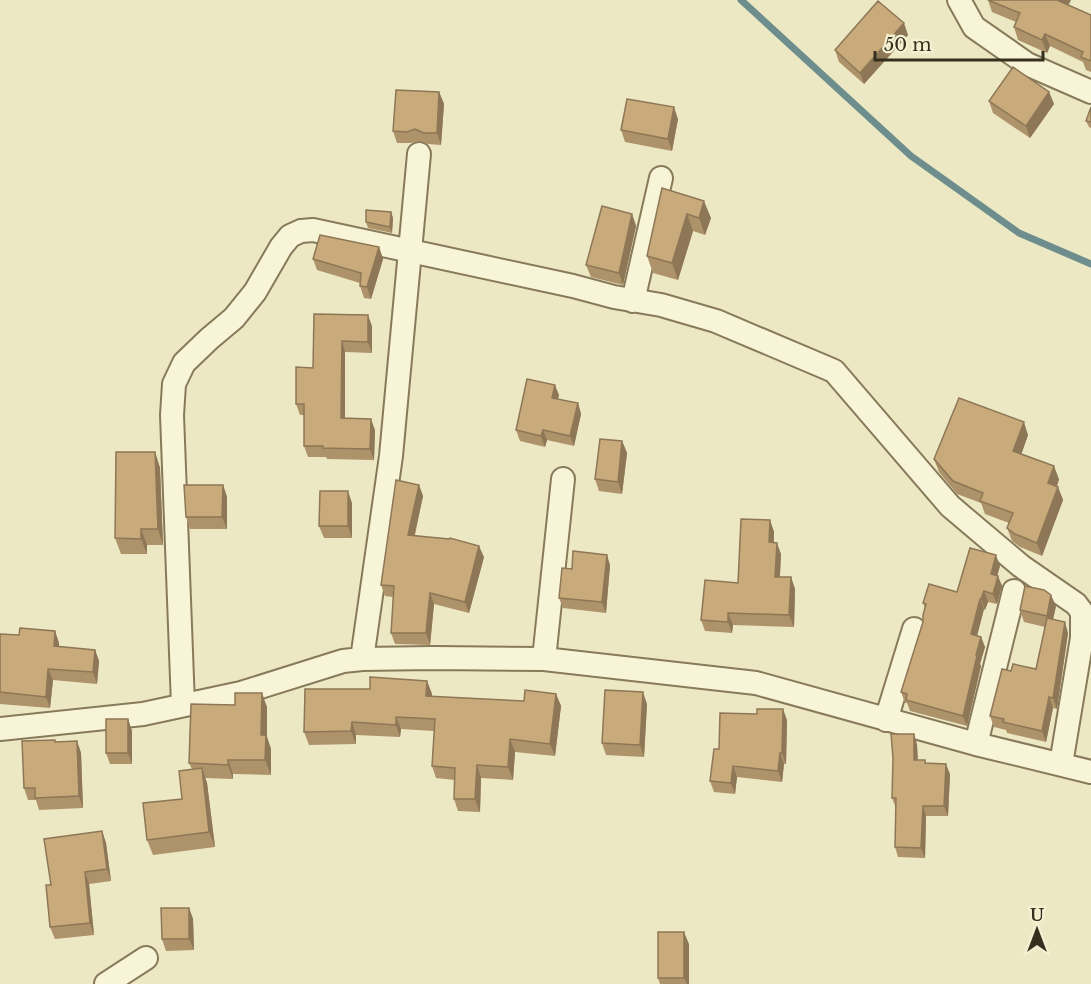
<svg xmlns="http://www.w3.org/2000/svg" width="1091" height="984" font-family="'Libre Baskerville',serif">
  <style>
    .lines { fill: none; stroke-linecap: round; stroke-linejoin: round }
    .stream { stroke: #6d8e8c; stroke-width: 7 }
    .minor-casing { stroke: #877a5b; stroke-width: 26 }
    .minor { stroke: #f8f4d7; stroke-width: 22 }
    .wall { fill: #ad926a }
    .shaded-wall { fill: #8d7756 }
    .building { fill: #c9aa7b; stroke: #8d7756; stroke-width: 1.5 }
  </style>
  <rect width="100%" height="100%" fill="#ede8c4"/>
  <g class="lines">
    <path class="stream" d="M741 0 911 156 1019 233 1091 264"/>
    <g class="minor-casing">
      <path id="minor" d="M959 0 974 27 1027 64 1091 92
        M633 301 661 178
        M362 659 391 456 419 154
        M544 659 563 479
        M183 705 172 415 174 384 184 363 209 339 234 318 255 292 281 247 290 236 301 231 313 230 573 286 614 297 661 305 716 321 834 371 950 506 1021 566 1076 604 1082 612V638L1061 764
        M886 720 914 629
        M0 729 143 714 241 693 343 661 362 659 433 658 544 659 756 683 976 744 1091 772
        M976 744 1014 591
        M106 984 146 958"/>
    </g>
    <use href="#minor" class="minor"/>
  </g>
  <path class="wall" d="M988 0 1068 5 1091 15V72L1086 70 1083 62 1050 46 1047 53 1018 40 1014 27 1016 22 992 12Z
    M908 35 864 84 839 62 835 50Z
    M439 92 444 104 441 145 428 144 420 141 411 143H397L393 131Z
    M1049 92 1054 104 1030 138 993 113 989 101Z
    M1091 107V128L1089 127 1086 121Z
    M678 119 672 151 625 142 621 130Z
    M662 188 711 218 705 235 693 231 678 280 653 273 647 256Z
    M391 212 393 218 392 233 368 228 366 222Z
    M632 214 636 226 623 285 591 277 586 265Z
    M379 247 383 259 371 299 364 298 360 286V283L317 270 313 259Z
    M314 314 372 326V353L345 352V418L375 430 374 460 327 459 326 457H308L304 446V415H300L296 404 313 368Z
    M559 395 558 399 578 403 581 414 574 446 547 440 545 447 520 441 516 430Z
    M1028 435 1021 454 1059 479 1057 487H1058L1063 500 1042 556 1020 547 1012 541 1007 528 1009 523 985 514 981 503 957 494 939 472 934 459Z
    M622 441 627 453 622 494 599 491 595 479Z
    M155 452 160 468 163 545H147V554H121L115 538Z
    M223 485 227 497V529H190L186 517Z
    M419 485 423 496 415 535 484 557 469 613 434 604 430 645 395 644 391 633 393 597 385 596 381 585Z
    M352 503V538H324L319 526Z
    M770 520 774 532V543L781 554 780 577H791L795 589 794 627 733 625 732 633 705 631 701 620 738 583Z
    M610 565 606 613 563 608 559 598 572 569Z
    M1000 566 997 575 1002 586 997 604 988 602 985 610 984 609 977 635 981 637 985 647 980 664 981 666 967 726 910 711 907 703H905L901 692 923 622 925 608 923 603 957 592Z
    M1056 606 1053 620 1068 633 1057 709 1053 708 1046 742 1007 733 1006 730 994 727 990 716 1011 671 1036 669 1045 627 1024 622 1020 610Z
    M55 631 59 643V647L95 650 99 661 97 684 53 680 50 708 0 704V634L19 635Z
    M427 681 432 694V697L524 701 556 694 561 706 555 756 515 752 513 780 481 778 480 812 458 811 454 799 455 780 436 778 432 766 434 731 401 729 400 737 356 735V744L309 745 304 732 370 689Z
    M647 704 644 757 606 755 602 743Z
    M267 707V737L271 749V775L233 774V779L205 778 207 783 215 847 153 855 147 840 182 799 192 769 189 763Z
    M128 719 132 731V764H110L106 753Z
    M787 720 786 764H784L782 782 737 777 735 794 714 792 710 781 719 749Z
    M77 741 81 753 83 808 39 810 36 800H28L24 788 56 742Z
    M917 744 918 760H925L926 763 950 774 948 816H926L925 858 898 857 895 847 896 808 892 798Z
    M102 831 106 843 111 881 89 884 94 935 55 939 50 927 51 885Z
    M189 908 193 919 194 950 166 951 162 939Z
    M689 944V984H660L658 978Z"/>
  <path class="shaded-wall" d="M1060 0H1071L1064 14 1059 1Z
    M904 23 908 35 864 84 860 73Z
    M1045 34 1050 46 1047 53 1042 40Z
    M439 92 444 104 441 145 437 133Z
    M1049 92 1054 104 1030 138 1026 126Z
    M674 107 678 119 672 151 668 139Z
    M704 201 711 218 705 235 699 218Z
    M391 212 393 218 392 233 390 227Z
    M632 214 636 226 623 285 619 273Z
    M687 214 693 231 678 280 672 263Z
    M379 247 383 259 371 299 367 287Z
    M368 315 372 326V353L368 342Z
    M342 341 345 352V429L341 418Z
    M555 385 559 395 556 408 552 398Z
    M578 403 581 414 574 446 570 436Z
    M371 419 375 430 374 460 370 449Z
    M1024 422 1028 435 1018 464 1013 451Z
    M543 430 547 440 545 447 541 436Z
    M622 441 627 453 622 494 618 482Z
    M155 452 160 468 163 545 158 529Z
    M1054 466 1059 479 1053 497 1048 483Z
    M223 485 227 497V529L222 517Z
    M419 485 423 496 412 546 408 535Z
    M1058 487 1063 500 1042 556 1037 543Z
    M348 491 352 503V538L348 526Z
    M770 520 774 532 773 554 769 542Z
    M141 529 147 545V554L141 539Z
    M777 543 781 554 779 589 775 577Z
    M479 546 484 557 469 613 465 602Z
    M607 555 610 565 606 613 602 602Z
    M996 555 1000 566 995 584 991 574Z
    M998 576 1002 586 997 604 993 594Z
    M791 577 795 589 794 627 789 615Z
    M984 591 988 602 985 610 981 599Z
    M430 593 434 604 430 645 426 633Z
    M1051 595 1056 606 1051 628 1047 616Z
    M980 599 984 609 975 644 971 634Z
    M728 613 733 625 732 633 728 622Z
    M1065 622 1068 633 1057 709 1053 698Z
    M55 631 59 643 58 658 54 646Z
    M981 637 985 647 980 664 981 666 967 726 963 716 976 655Z
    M95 650 99 661 97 684 93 672Z
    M48 669 53 680 50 708 46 697Z
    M427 681 432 694 431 709 426 696Z
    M643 692 647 704 644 757 640 745Z
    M262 693 267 707V737L271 749V775L265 760 261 735Z
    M556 694 561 706 555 756 550 744Z
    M1049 697 1053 708 1046 742 1042 731Z
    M783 709 787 720 786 764 782 753Z
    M396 717 401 729 400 737 396 725Z
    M128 719 132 731V764L128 753Z
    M352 722 356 735V744L351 731Z
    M914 734 917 744 918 771 914 760Z
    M510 739 515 752 513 780 508 767Z
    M77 741 81 753 83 808 79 796Z
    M780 753 784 764 782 782 778 771Z
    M228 760 233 774V779L228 765Z
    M946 764 950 774 948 816 944 806Z
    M477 765 481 778 480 812 475 799Z
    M733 766 737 777 735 794 731 783Z
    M202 768 207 783 215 847 209 832Z
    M923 806 926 816 925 858 921 848Z
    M102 831 106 843 111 881 107 869Z
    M85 872 89 884 94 935 90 923Z
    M189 908 193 919 194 950 189 939Z
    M684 932 689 944V984H687L684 978Z"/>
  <path class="building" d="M988 0H1060L1059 1 1091 15V61L1081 57 1083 52 1045 34 1042 40 1014 27 1020 13Z
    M878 1 904 23 860 73 835 50Z
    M1013 67 1049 92 1026 126 989 101Z
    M396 90 439 92 437 133H424L415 129 407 132 393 131Z
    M627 99 674 107 668 139 621 130Z
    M1091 107V122L1086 121Z
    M662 188 704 201 699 218 687 214 672 263 647 256Z
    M602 206 632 214 619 273 586 265Z
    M366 210 391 212 390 227 366 222Z
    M320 235 379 247 367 287 360 286 361 273 313 259Z
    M314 314 368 315V342L342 341 341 418 371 419 370 449 323 448V446H304V404H296V367L313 368Z
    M527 379 555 385 552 398 578 403 570 436 543 430 541 436 516 430Z
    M959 398 1024 422 1013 451 1054 466 1048 483 1058 487 1037 543 1015 534 1007 528 1013 513 980 501 983 493 953 481 934 459Z
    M600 439 622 441 618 482 595 479Z
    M116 452H155L158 529H141V539L115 538Z
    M396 480 419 485 408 535 449 539 450 538 479 546 465 602 430 593 426 633H391L394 586 381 585Z
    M184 485H223L222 517H186Z
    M320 491H348V526H319Z
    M741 519 770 520 769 542 777 543 775 577H791L789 615 728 613V622L701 620 705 580 738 583Z
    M970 548 996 555 991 574 998 576 993 594 984 591 981 599H980L971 634 981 637 976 655 977 656 963 716 906 700 907 694 901 692 923 622V615L926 604 923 603 929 584 957 592Z
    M573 551 607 555 602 602 559 598 562 568 572 569Z
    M1025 586 1044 590 1051 595 1047 616 1020 610Z
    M1047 618 1065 622 1053 698 1049 697 1042 731 1003 722 1004 719 990 716 1002 669 1011 671 1013 664 1036 669Z
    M20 628 55 631 54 646 95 650 93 672 48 669 46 697 0 692V634L19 635Z
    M370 677 427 681 426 696 524 701 525 690 556 694 550 744 510 739 508 767 477 765 475 799H454L455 768 432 766 435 719 396 717V725L352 722 351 731 304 732 305 689H370Z
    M605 690 643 692 640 745 602 743Z
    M235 693H262L261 735H266L265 760H228V765L189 763 191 704 235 705Z
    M757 709H783L782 753H780L778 771 733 766 731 783 710 781 714 749H719L720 713 757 714Z
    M106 719H128V753H106Z
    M891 734H914V760H925V763L946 764 944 806H923L921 848 895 847 896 798H892L893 758Z
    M55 740V742L77 741 79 796 35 798V788H24L22 741Z
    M202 768 209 832 147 840 143 803 182 799 179 771Z
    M102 831 107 869 85 872 90 923 50 927 46 885H51L44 839Z
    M161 908H189V939H162Z
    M658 932H684V978H658Z"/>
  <g transform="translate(1037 930)" stroke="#f4f1d3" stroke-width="4.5" paint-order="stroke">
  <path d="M0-4.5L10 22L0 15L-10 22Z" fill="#372f1e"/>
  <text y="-9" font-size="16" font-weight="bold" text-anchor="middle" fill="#372f1e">U</text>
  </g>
  <path d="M875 51v9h168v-9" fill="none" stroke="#372f1e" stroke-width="3"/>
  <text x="884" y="51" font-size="18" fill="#372f1e" stroke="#f4f1d3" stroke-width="4.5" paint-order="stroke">50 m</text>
</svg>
